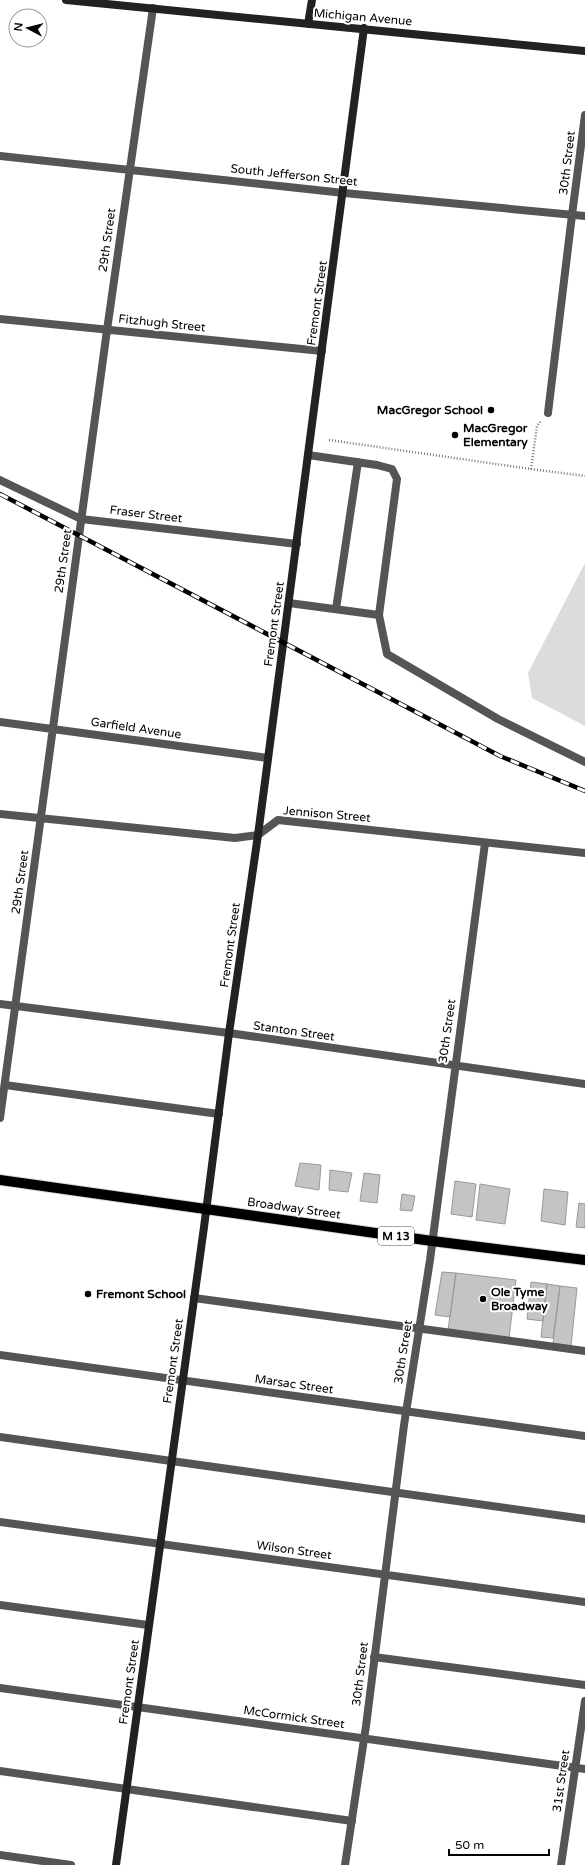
<svg xmlns="http://www.w3.org/2000/svg" width="585" height="1865" font-family="'Varela Round',sans-serif">
  <style>
    .green { fill: #dcdcdc }
    .building { fill: #c4c4c4; stroke: #999 }
    .lines { fill: none; stroke-linecap: round; stroke-linejoin: round }
    .primary-casing { stroke: #dbdbdb; stroke-width: 12 }
    .path { stroke: #777; stroke-width: 2.5; stroke-dasharray: 1 2; stroke-linecap: butt }
    .lane { stroke: #555; stroke-width: 8 }
    .street { stroke: #555; stroke-width: 8 }
    .secondary { stroke: #222; stroke-width: 8 }
    .primary { stroke: #000; stroke-width: 10 }
    .rail-casing { stroke: #000; stroke-width: 4.5 }
    .rail { stroke: #fff; stroke-width: 3; stroke-dasharray: 9; stroke-linecap: butt }
    .poi-dot { fill: #000; stroke: #fff; stroke-width: 1.5 }
    .labels { text-anchor: middle; stroke-width: 4; stroke-linejoin: round; paint-order: stroke }
    .shield { fill: #fff; stroke: #4c4c4c; stroke-width: 1 }
    .shield-label { font-size: 11px; font-weight: bold; fill: #000 }
    .street-label { font-size: 12px; fill: #000; stroke: #fff }
    .poi-label { font-size: 12px; font-weight: bold; fill: #000; stroke: #fff; text-anchor: start }
  </style>
  <rect width="100%" height="100%" fill="#fff"/>
  <path class="green" d="M585 563V726L532 698 528 673Z"/>
  <path class="building" d="M300 1163 321 1165 319 1190 295 1186Z
    M330 1170 352 1173 348 1192 329 1190Z
    M364 1173 380 1175 377 1203 360 1201Z
    M455 1181 476 1184 472 1217 451 1214Z
    M480 1184 510 1189 505 1224 476 1220Z
    M544 1189 568 1192 565 1225 541 1221Z
    M402 1194 415 1196 412 1211 400 1210Z
    M579 1203 585 1204V1228L576 1227Z
    M442 1272 456 1273 450 1317 435 1315Z
    M456 1273 516 1280 509 1338 448 1330Z
    M531 1282 547 1284 543 1321 527 1319Z
    M547 1284 560 1286 553 1338 541 1337Z
    M560 1286 577 1288 571 1346 553 1343Z"/>
  <g class="lines">
    <g class="primary-casing">
      <path id="primary" d="M0 1180 432 1241 585 1260"/>
    </g>
    <path class="path" d="M329 440 531 469 537 426 541 421
      M531 469 585 476"/>
    <path class="lane" d="M548 413 572 215
      M289 603 379 615 395 494 397 479 392 469 377 465 308 455
      M336 609 358 462
      M379 615 387 654 498 719 585 762
      M5 1085 219 1114
      M194 1298 585 1351
      M0 1437 585 1519
      M0 1605 148 1625
      M374 1657 585 1685
      M0 1771 352 1821"/>
    <path class="street" d="M0 156 344 193 585 216
      M572 215 585 115
      M0 319 322 351
      M0 480 81 519 297 544
      M0 722 268 758
      M0 814 235 838 258 835 278 820 585 853
      M0 1004 229 1033 585 1084
      M0 1118 107 330 153 8
      M0 1355 585 1436
      M0 1522 585 1602
      M0 1688 585 1769
      M0 1855 71 1865
      M345 1865 366 1726 404 1425 430 1260 485 843
      M561 1865 585 1701"/>
    <path class="secondary" d="M66 0 585 51
      M308 24 312 0
      M116 1865 204 1227 229 1033 258 835 364 28"/>
    <use href="#primary" class="primary"/>
    <g class="rail-casing">
      <path id="rail" d="M0 494 500 756 585 791"/>
    </g>
    <use href="#rail" class="rail"/>
  </g>
  <g class="poi-dot">
    <circle cx="491" cy="410" r="4"/>
    <circle cx="455" cy="435" r="4"/>
    <circle cx="88" cy="1294" r="4"/>
    <circle cx="483" cy="1299" r="4"/>
  </g>
  <g class="labels">
    <rect class="shield" x="378" y="1227" width="36" height="18" rx="3"/>
    <g class="shield-label">
      <text x="396" y="1240">M 13</text>
    </g>
    <g class="street-label">
      <text transform="translate(363 17) rotate(5)" y="4">Michigan Avenue</text>
      <text transform="translate(567 163) rotate(-83)" y="4">30th Street</text>
      <text transform="translate(294 175) rotate(6)" y="4">South Jefferson Street</text>
      <text transform="translate(107 240) rotate(-82)" y="4">29th Street</text>
      <text transform="translate(317 303) rotate(-82)" y="4">Fremont Street</text>
      <text transform="translate(162 323) rotate(6)" y="4">Fitzhugh Street</text>
      <text transform="translate(146 514) rotate(7)" y="4">Fraser Street</text>
      <text transform="translate(63 561) rotate(-82)" y="4">29th Street</text>
      <text transform="translate(274 624) rotate(-82)" y="4">Fremont Street</text>
      <text transform="translate(136 728) rotate(8)" y="4">Garfield Avenue</text>
      <text transform="translate(327 814) rotate(5)" y="4">Jennison Street</text>
      <text transform="translate(20 882) rotate(-82)" y="4">29th Street</text>
      <text transform="translate(230 945) rotate(-82)" y="4">Fremont Street</text>
      <text transform="translate(294 1031) rotate(8)" y="4">Stanton Street</text>
      <text transform="translate(447 1031) rotate(-82)" y="4">30th Street</text>
      <text transform="translate(294 1208) rotate(8)" y="4">Broadway Street</text>
      <text transform="translate(403 1352) rotate(-81)" y="4">30th Street</text>
      <text transform="translate(173 1361) rotate(-82)" y="4">Fremont Street</text>
      <text transform="translate(294 1384) rotate(8)" y="4">Marsac Street</text>
      <text transform="translate(294 1550) rotate(8)" y="4">Wilson Street</text>
      <text transform="translate(360 1674) rotate(-83)" y="4">30th Street</text>
      <text transform="translate(129 1682) rotate(-82)" y="4">Fremont Street</text>
      <text transform="translate(294 1717) rotate(8)" y="4">McCormick Street</text>
      <text transform="translate(561 1781) rotate(-82)" y="4">31st Street</text>
    </g>
    <g class="poi-label">
      <text x="483" y="414" text-anchor="end">MacGregor School</text>
      <text x="463" y="432">MacGregor<tspan x="463" dy="14">Elementary</tspan></text>
      <text x="491" y="1296">Ole Tyme<tspan x="491" dy="14">Broadway</tspan></text>
      <text x="96" y="1298">Fremont School</text>
    </g>
  </g>
  <g transform="translate(28 28) rotate(277)"><circle r="19" fill="#ffffff" stroke="#999999"/>
  <path d="M0-3L7 15L0 10L-7 15Z" fill="#000000"/>
  <text y="-6" font-size="11" font-weight="bold" text-anchor="middle" fill="#000000">N</text>
  </g>
  <path d="M449 1849v6h100v-6" fill="none" stroke="#000000" stroke-width="2"/>
  <text x="455" y="1849" font-size="12" fill="#000000" stroke="#ffffff" stroke-width="3" paint-order="stroke">50 m</text>
</svg>
